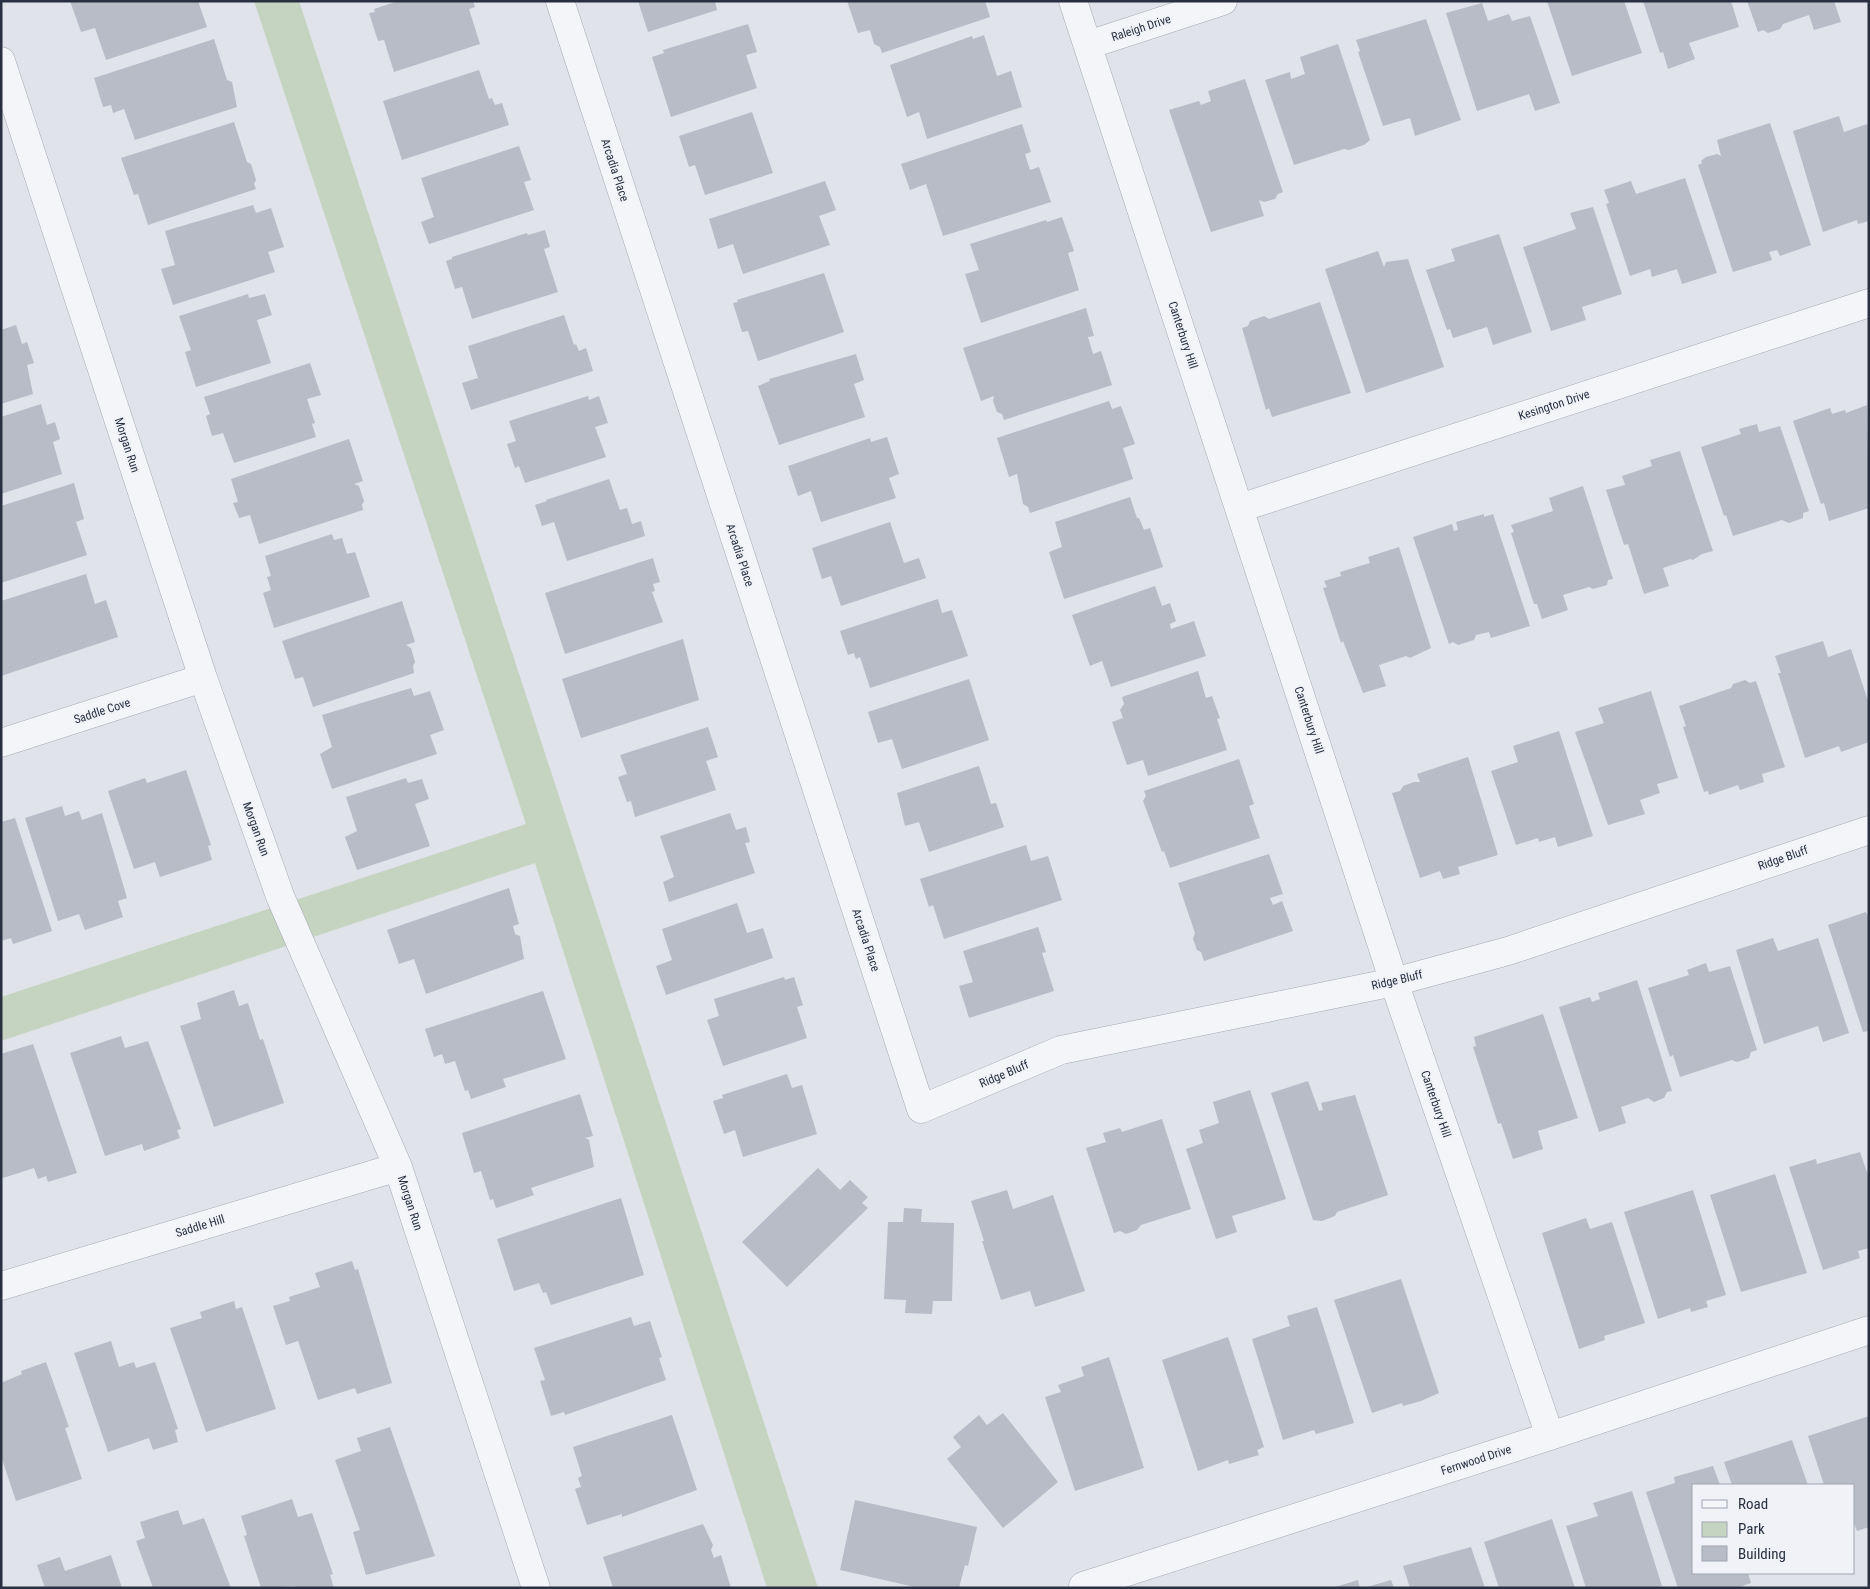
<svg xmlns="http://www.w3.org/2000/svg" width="1870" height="1589" font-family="'Roboto Condensed',sans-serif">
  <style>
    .green { fill: #c5d4c1 }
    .building { fill: #b7bcc7 }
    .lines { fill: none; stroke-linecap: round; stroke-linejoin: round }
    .street-casing { stroke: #a5aab4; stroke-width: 29 }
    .street { stroke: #f3f5f8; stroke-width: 28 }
    .labels { text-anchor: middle; stroke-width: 4; stroke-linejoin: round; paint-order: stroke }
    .street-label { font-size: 12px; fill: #283042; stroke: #f0f2f7 }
  </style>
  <rect width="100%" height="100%" fill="#e0e3ea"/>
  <path class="green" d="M254 1H299L818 1588H767L535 863 1 1041V997L526 824Z"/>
  <path class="building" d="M70 1H198L207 27 106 60 95 28 81 32Z
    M398 1H473L475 7 469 9 480 44 394 72 384 40 378 41 369 13 375 12 374 9Z
    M638 1H715L717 10 648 32Z
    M847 1H985L990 17 882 53 880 47 874 44 870 30 858 33Z
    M1547 1H1624L1642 53 1572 76Z
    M1643 1H1731L1739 27 1689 43 1695 59 1668 69 1663 52 1660 53Z
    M1747 1H1834L1841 22 1814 30 1809 15 1783 24 1780 29 1768 33 1763 30 1758 32Z
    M1482 3 1488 21 1509 14 1512 21 1530 16 1560 103 1535 111 1529 94 1477 111 1446 13Z
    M1426 19 1461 120 1415 136 1410 118 1383 126 1358 52 1360 51 1356 40Z
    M748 24 757 52 746 55 757 88 671 117 652 57 664 53 663 50Z
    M984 35 997 76 1011 71 1022 107 927 139 919 112 907 117 890 65 972 36 973 39Z
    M214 39 227 80 232 82 237 107 135 140 124 109 113 113 111 105 103 107 94 78Z
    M1338 44 1370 140 1364 145 1349 150 1344 149 1294 165 1265 80 1290 72 1291 79 1305 74 1300 57Z
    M479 70 489 99 492 98 495 105 502 103 509 125 402 160 383 101Z
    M1245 79 1283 192 1278 194 1275 199 1264 202 1259 200 1264 216 1211 232 1169 110 1199 101 1201 105 1211 101 1208 91Z
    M752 112 773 173 705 195 695 165 689 167 679 136Z
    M1839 116 1844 132 1867 124 1869 129V221L1858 224 1857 220 1823 232 1793 131Z
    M234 122 247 162 251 164 256 180 254 184 256 189 148 225 138 194 134 195 121 158Z
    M1770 123 1811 245 1780 256 1777 250 1769 252 1772 260 1733 272 1698 165 1702 163 1701 161 1706 157 1717 154 1721 156 1717 140Z
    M1022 124 1031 152 1025 154 1030 170 1039 167 1051 202 943 236 926 184 910 190 901 164Z
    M519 146 531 180 524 182 534 210 429 244 421 222 434 217 421 178Z
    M1685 178 1717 273 1682 284 1677 269 1652 277 1650 269 1630 276 1606 204 1609 203 1604 190 1631 181 1636 194Z
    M825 181 836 210 819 216 830 245 743 274 733 244 718 249 709 219Z
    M253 205 256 213 271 208 284 247 268 252 275 272 173 305 161 269 175 265 165 231Z
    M1593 207 1622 294 1582 307 1586 320 1551 331 1523 247 1576 229 1570 213Z
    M1062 217 1074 251 1068 253 1079 290 981 323 965 274 979 270 970 244 1046 220 1047 222Z
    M545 230 550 247 544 249 558 292 472 319 462 287 455 289 446 261 452 259V257L527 233 528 235Z
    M1499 234 1532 332 1493 345 1487 327 1453 338 1450 329 1447 330 1426 270 1455 261 1451 249Z
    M1378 251 1384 267 1386 262 1408 259 1444 367 1366 393 1325 269Z
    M824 273 844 332 758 361 748 331 742 332 733 303 738 302 737 300Z
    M248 294 249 298 265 294 272 315 257 320 271 363 196 387 185 352 191 350 179 316Z
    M1320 302 1351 393 1272 417 1269 408 1266 410 1242 328 1248 326 1250 321 1264 316 1269 319Z
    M1086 308 1094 336 1088 337 1093 354 1101 351 1112 385 1004 420 1002 414 997 412 993 401 994 396 981 401 963 348Z
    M564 315 574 345 576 344 579 351 586 348 593 371 471 410 462 383 478 378 468 346Z
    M16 325 22 344 27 342 34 363 27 365 33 394 1 404V330Z
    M856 354 864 380 854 384 865 417 779 445 758 386 770 381 769 379Z
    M310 363 321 395 307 399 315 423 312 424 316 437 234 463 223 433 212 436 206 416 210 414 204 397Z
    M588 396 589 400 599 396 608 423 595 427 606 457 525 483 519 466 515 468 507 444 516 441 509 421Z
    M1109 401 1112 409 1121 406 1135 444 1123 448 1133 479 1030 513 1028 507 1023 504 1017 474 1009 477 997 438Z
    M41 404 47 425 55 422 60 439 53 442 62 474 1 494V417Z
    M1867 405 1869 508 1829 521 1824 503 1821 504 1793 421 1830 408 1832 414 1845 410 1846 413Z
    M1757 424 1759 432 1780 426 1809 511 1803 513V518L1789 523 1782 520 1733 536 1726 515 1724 516 1701 447 1741 434 1739 429Z
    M887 437 899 474 889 478 896 498 821 522 811 491 798 496 788 466 870 438 871 442Z
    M349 439 363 481 354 484 359 486 364 501 362 505 363 510 259 544 250 515 239 518 233 503 238 502 231 479Z
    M1680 451 1713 551 1702 554 1693 560 1690 559 1663 568 1669 586 1644 594 1628 544 1624 545 1606 490 1625 485 1622 476 1652 466 1650 460Z
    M609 479 620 510 627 508 632 524 641 521 645 536 567 561 554 522 542 526 535 505 547 501 546 500Z
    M74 483 84 519 76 522 87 555 1 583V506Z
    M1583 486 1613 579 1608 580 1607 585 1593 589 1589 587 1563 595 1568 610 1542 619 1537 604H1534L1511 533 1514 532 1511 525 1553 511 1549 498Z
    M1130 497 1137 518H1139L1144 530 1150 528 1163 567 1064 599 1049 552 1062 547 1055 522Z
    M1484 514V517L1493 514 1530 626 1491 638 1489 632 1476 635 1474 640 1458 645 1453 642 1449 644 1413 537 1452 524 1454 531 1458 530 1456 522Z
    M890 522 904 563 919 558 926 578 841 606 831 576 822 579 812 548Z
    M332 534 334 540 342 538 347 554 355 552 370 597 274 628 263 593 271 590 267 577 271 576 265 556Z
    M1399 547 1431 648 1410 658 1406 656 1379 665 1386 686 1363 693 1343 641 1341 643 1323 588 1327 587 1324 581 1341 576 1340 572 1370 563 1368 557Z
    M653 558 660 582 653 584 655 591 652 592 663 622 565 654 545 593Z
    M86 574 95 604 106 600 118 637 1 676V601Z
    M1155 586 1162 606 1170 603 1176 621 1170 624 1171 629 1194 621 1206 656 1111 687 1102 661 1090 666 1072 615Z
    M938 599 942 613 952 610 968 656 870 688 860 657 856 659 854 653 848 655 840 631Z
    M402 601 415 642 406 645 411 648 415 662 413 666 414 673 313 707 303 677 295 679 282 641Z
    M683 639 699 700 581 738 562 679Z
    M1823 641 1828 657 1851 649 1869 704V742L1841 752 1839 746 1805 758 1778 673H1781L1775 656Z
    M1198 671 1206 698 1212 696 1220 718 1217 719 1227 750 1148 776 1143 760 1127 765 1112 722 1123 718 1120 710 1124 704 1122 697Z
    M969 679 989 740 902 769 892 739 878 743 868 712Z
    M1745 680 1750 683 1756 681 1785 767 1762 774 1764 782 1740 790 1738 785 1709 795 1708 791 1704 792 1683 727 1686 726 1679 706 1731 688 1733 684Z
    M411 688 414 696 430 691 444 730 430 735 437 754 332 789 320 754 332 747 322 715Z
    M1651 691 1678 778 1657 784 1660 793 1640 800 1645 814 1608 825 1575 732 1604 723 1598 708Z
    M708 727 718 757 706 761 716 790 635 817 631 801 627 802 618 777 627 774 620 755Z
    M1559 731 1593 836 1558 847 1555 837 1539 842 1538 838 1516 845 1491 771 1518 762 1513 746Z
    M1468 757 1498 855 1458 867 1460 874 1443 879 1440 871 1420 878 1392 793 1400 791 1403 786 1414 782H1420L1417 774Z
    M1239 759 1254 804 1249 806 1260 838 1170 868 1164 851 1162 852 1143 801 1146 796 1144 791Z
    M979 766 991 804 996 803 1004 827 929 852 919 822 905 826 897 793Z
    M186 770 211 845 208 846 212 860 160 877 155 862 134 869 108 791 145 778 147 783Z
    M406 778 408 783 422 779 429 799 415 804 430 846 357 870 345 837 357 831 346 797Z
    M62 806 65 816 79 811 82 820 102 813 127 898 118 901 123 917 85 930 79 914 58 921 25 818Z
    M730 813 736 830 746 827 750 842 745 843 755 873 669 902 663 882 674 877 660 836Z
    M15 818 52 931 13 944 11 938 1 941V822Z
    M1026 845 1031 861 1048 856 1062 900 944 939 933 905 929 907 920 879Z
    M1269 854 1283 894 1270 898 1273 905 1282 901 1293 931 1204 961 1201 952 1197 950 1193 939 1195 933 1178 883Z
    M509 888 519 924 513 926 515 934 520 936 524 959 426 994 414 959 399 964 387 930Z
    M737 903 747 933 763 928 773 958 666 995 656 966 672 960 662 929Z
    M1866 912 1869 919V1031L1863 1032 1828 925Z
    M1038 927 1046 952 1042 953 1054 991 969 1018 959 986 973 982 963 951Z
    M1773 938 1778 951 1818 938 1849 1033 1823 1042 1818 1026 1764 1044 1736 950Z
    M1706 963 1709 972 1730 966 1757 1050 1751 1052 1749 1058 1737 1062 1732 1060 1680 1077 1673 1055 1670 1057 1648 988 1689 975 1687 970Z
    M784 977 785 980 794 977 803 1005 797 1007 807 1038 723 1066 707 1020 719 1016 714 999Z
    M1637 980 1672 1091 1667 1092 1664 1098 1654 1102 1648 1098 1621 1107 1626 1123 1599 1132 1559 1007 1590 997 1592 1002 1600 999 1598 993Z
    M234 990 239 1006 248 1003 260 1040 263 1039 284 1103 214 1127 180 1026 201 1019 197 1003Z
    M543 991 566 1059 503 1079 506 1087 471 1099 468 1090 465 1091 455 1061 445 1064 442 1054 434 1057 425 1029Z
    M1543 1014 1578 1118 1538 1131 1543 1149 1513 1159 1501 1123 1498 1124 1473 1047 1476 1046 1474 1037Z
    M121 1036 125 1048 148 1041 181 1129 177 1130 180 1138 144 1151 142 1144 105 1156 70 1053Z
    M33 1044 77 1173 48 1182 46 1176 38 1179 34 1168 3 1178 1 1175V1054Z
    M787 1074 792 1088 802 1085 817 1134 743 1157 735 1130 724 1134 713 1101 723 1098 722 1095Z
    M1308 1081 1319 1111 1323 1110 1321 1103 1355 1095 1388 1195 1337 1212 1335 1216 1322 1221 1313 1220 1271 1093Z
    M1250 1090 1286 1199 1232 1216 1237 1232 1216 1239 1186 1149 1203 1143 1199 1130 1219 1123 1213 1102Z
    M580 1094 593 1136 585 1138 589 1140 594 1167 531 1188 534 1195 496 1208 493 1199 490 1200 481 1171 474 1173 462 1133Z
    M1162 1119 1191 1209 1141 1225 1137 1230 1126 1234 1120 1231 1114 1233 1086 1148 1106 1142 1103 1133 1120 1128 1122 1132Z
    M1860 1152 1869 1178V1248L1858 1251 1860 1258 1823 1270 1789 1167 1816 1159 1817 1164Z
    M818 1168 840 1190 850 1180 868 1197 862 1203 868 1208 787 1287 742 1242Z
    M1775 1174 1807 1273 1741 1292 1710 1195Z
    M1007 1190 1013 1209 1053 1195 1085 1291 1035 1307 1030 1291 1001 1300 982 1241H984L971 1201Z
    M1693 1190 1726 1295 1706 1301 1708 1307 1691 1312 1690 1308 1658 1319 1624 1212Z
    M621 1198 644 1275 551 1305 546 1292 543 1293 539 1283 514 1291 497 1239Z
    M904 1208 922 1209 921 1222 954 1223 952 1301H933L932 1314 905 1313 906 1300 884 1299 888 1222H903Z
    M1586 1218 1590 1229 1612 1222 1645 1323 1604 1336 1605 1340 1579 1349 1542 1233Z
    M352 1261 355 1270 358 1269 392 1383 357 1394 355 1388 318 1400 298 1341 286 1345 273 1306 290 1301 289 1297 320 1287 315 1273Z
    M1401 1279 1439 1393 1421 1401 1403 1406 1402 1403 1372 1413 1334 1300Z
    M234 1301 236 1309 242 1307 276 1409 206 1432 170 1328 202 1318 200 1312Z
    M1317 1307 1354 1423 1316 1434 1314 1430 1283 1440 1252 1339 1290 1326 1287 1316Z
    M631 1317 634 1326 650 1321 662 1357 659 1358 666 1380 565 1415 564 1412 551 1416 540 1381 545 1380 534 1348Z
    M1228 1337 1264 1447 1257 1450 1259 1455 1229 1464 1228 1460 1198 1471 1162 1360Z
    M111 1341 119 1367 134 1362 136 1368 155 1362 178 1429 175 1430 178 1442 153 1450 149 1438 108 1452 74 1353Z
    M1109 1357 1144 1468 1075 1491 1045 1397 1061 1392 1058 1385 1084 1376 1081 1367Z
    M46 1362 69 1427 65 1428 82 1479 16 1501 1 1456V1383L22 1374 21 1371Z
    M1003 1413 1058 1482 1003 1528 947 1459 961 1447 953 1437 979 1415 987 1425Z
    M672 1415 697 1490 622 1517V1514L587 1525 575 1489 581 1487 578 1478 582 1476 573 1447Z
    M1869 1416V1527L1857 1531 1854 1524V1485H1824L1808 1436Z
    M390 1427 435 1556 366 1575 353 1532 360 1530 335 1460 361 1451 357 1438Z
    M1792 1440 1808 1485H1732L1724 1462Z
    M1713 1466 1720 1485H1694V1573H1748L1751 1583 1736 1588H1678L1646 1492 1675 1483 1674 1477Z
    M1632 1491 1662 1586 1655 1588H1586L1566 1526 1598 1516 1593 1503Z
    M292 1499 298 1517 312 1513 333 1574 330 1575 334 1588H296L295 1586 261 1588 244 1536 247 1535 241 1516Z
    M855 1500 977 1527 968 1566 965 1565 959 1588H919L840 1570Z
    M178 1510 183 1525 204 1518 231 1588H153L136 1541 145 1538 140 1522Z
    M1552 1519 1575 1588H1499L1484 1542Z
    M703 1524 713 1545 711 1550 714 1558 721 1555 731 1588H613L603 1557Z
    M1471 1547 1485 1588H1410L1403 1566Z
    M111 1555 122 1588H45L37 1565 60 1557 65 1571Z
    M1358 1580 1360 1588H1335V1587Z
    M1391 1580 1394 1588H1367V1587Z"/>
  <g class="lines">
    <g class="street-casing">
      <path id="street" d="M560 1 921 1109 1061 1050 1394 982 1508 951 1869 830
        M1073 1 1394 982 1550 1436
        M1088 45 1223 1
        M1 61 203 678 280 896 398 1167 536 1588
        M1240 508 1869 303
        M1 743 203 678
        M1 1286 398 1167
        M1083 1588V1586L1550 1436 1869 1330"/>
    </g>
    <use href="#street" class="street"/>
  </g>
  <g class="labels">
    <g class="street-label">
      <text transform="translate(1141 28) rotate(-18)" y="4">Raleigh Drive</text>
      <text transform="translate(615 170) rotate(72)" y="4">Arcadia Place</text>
      <text transform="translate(1183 335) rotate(72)" y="4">Canterbury Hill</text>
      <text transform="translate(1554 405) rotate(-18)" y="4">Kesington Drive</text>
      <text transform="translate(127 445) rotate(72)" y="4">Morgan Run</text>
      <text transform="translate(740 555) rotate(72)" y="4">Arcadia Place</text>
      <text transform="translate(102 711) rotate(-18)" y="4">Saddle Cove</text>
      <text transform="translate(1309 720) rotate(72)" y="4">Canterbury Hill</text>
      <text transform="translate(256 829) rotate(70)" y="4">Morgan Run</text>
      <text transform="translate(1783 858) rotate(-19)" y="4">Ridge Bluff</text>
      <text transform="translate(866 940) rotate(72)" y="4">Arcadia Place</text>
      <text transform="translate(1397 980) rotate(-13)" y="4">Ridge Bluff</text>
      <text transform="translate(1004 1074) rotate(-23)" y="4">Ridge Bluff</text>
      <text transform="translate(1436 1104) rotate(71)" y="4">Canterbury Hill</text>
      <text transform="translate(410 1203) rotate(72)" y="4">Morgan Run</text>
      <text transform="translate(200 1226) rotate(-17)" y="4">Saddle Hill</text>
      <text transform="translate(1476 1460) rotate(-18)" y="4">Fernwood Drive</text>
    </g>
  </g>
  <rect width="1870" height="1589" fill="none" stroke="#283042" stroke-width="5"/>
  <rect x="1692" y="1484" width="162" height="90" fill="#f0f2f7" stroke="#a0a4af"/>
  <rect x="1702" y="1500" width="25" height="8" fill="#f3f5f8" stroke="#a0a4af"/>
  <text x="1738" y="1509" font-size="15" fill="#283042">Road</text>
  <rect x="1702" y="1522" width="25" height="15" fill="#c5d4c1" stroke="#a0a4af"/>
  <text x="1738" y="1534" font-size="15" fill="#283042">Park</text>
  <rect x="1702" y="1546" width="25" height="15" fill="#b7bcc7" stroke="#a0a4af"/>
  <text x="1738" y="1559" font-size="15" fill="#283042">Building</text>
</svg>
